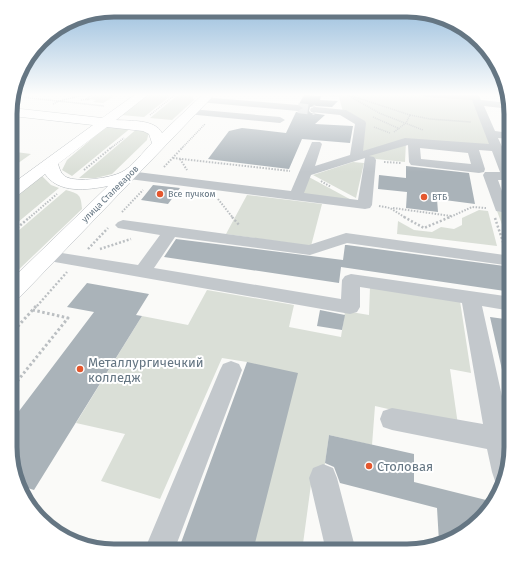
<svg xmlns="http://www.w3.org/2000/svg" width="521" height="561" font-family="'Fira Sans',sans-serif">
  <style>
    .green { fill: #dadfd7 }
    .building { fill: #aab3b9 }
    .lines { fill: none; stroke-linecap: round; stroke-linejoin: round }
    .minor-tunnel { stroke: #d5d9db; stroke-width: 10; stroke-dasharray: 10 5; stroke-linecap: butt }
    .major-casing { stroke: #b5babe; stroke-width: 1 }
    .path-far3 { stroke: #bbbfc2; stroke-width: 1.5; stroke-dasharray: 1 1; stroke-linecap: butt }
    .path-far2 { stroke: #bbbfc2; stroke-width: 2; stroke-dasharray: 1.5 1.5; stroke-linecap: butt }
    .path-far1 { stroke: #bbbfc2; stroke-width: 2.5; stroke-dasharray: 2 2; stroke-linecap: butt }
    .path { stroke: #bbbfc2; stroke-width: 3; stroke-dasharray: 2.5 2.5; stroke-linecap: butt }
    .minor { fill: #c3c8cc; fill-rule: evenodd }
    .major { fill: #fff; fill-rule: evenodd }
    .poi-dot { fill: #e4572e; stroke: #fff; stroke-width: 1.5 }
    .labels { text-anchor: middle; stroke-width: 4; stroke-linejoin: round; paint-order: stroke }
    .far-street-label { font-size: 9px; fill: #657683; stroke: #fff }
    .far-poi-label { font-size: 9px; fill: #657683; stroke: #fff; text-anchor: start }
    .near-poi-label { font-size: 13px; fill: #657683; stroke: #fff; text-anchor: start }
    .rim { fill: none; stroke: #657683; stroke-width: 5 }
  </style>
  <rect width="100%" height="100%" fill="#fafaf8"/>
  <path class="green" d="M97 94H118L103 103 93 102 96 100 89 99Z
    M147 94H173L144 117 121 115Z
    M179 94H189L192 96 194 100 172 120 150 118Z
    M307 94H419L472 98 492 147 405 140 358 154 363 122 343 112 339 97Z
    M108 125 132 127 72 176 62 170 67 160Z
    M138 128 149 132 147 140 112 174 96 178H79Z
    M406 142 405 162 357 157Z
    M16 152 31 154 14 166H12V155Z
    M353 162 364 163 356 198 313 175Z
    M42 176 51 185 59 188 11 228V200Z
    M307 176 357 203 299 195Z
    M66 190C79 194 81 194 82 209L11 277V237Z
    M247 195 322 204 311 246 226 234Z
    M479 210 488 211 497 246 397 234 398 221 414 230 432 232 441 227 454 229 462 225V218Z
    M497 211 511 214V249Z
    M370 287 460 301 471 373 450 369 458 425 375 406 372 445 329 435 323 478 312 477 302 551H253L247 362 222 358 160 499 101 481 125 434 76 423 142 316 188 325 207 290 294 305 289 327 341 337 345 311 369 315Z"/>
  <path class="building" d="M304 95 321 96 320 100 338 101 332 107 315 106 310 107 309 111 311 113 325 115 315 124 353 126 350 143 302 139 289 169 208 159 229 131 242 128 286 133 296 112H299L304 109 299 104Z
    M406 166 469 173 475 204 437 199 438 212 406 208 407 192 378 189 379 175 406 178Z
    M153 185 180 188 168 204 141 200Z
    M176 239 343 260 345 245H347L511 267V292L341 267 339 283 164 257Z
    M87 283 149 294 136 315 142 316 34 490 21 486 10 453V423L94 312 67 307Z
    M320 310 345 315 342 330 317 326Z
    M490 317 511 320V382L505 383Z
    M247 362 298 373 253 551H178Z
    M329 435 414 454V482L494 502 465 533 439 542 437 508 340 483 334 467 325 463Z"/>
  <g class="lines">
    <path class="minor-tunnel" d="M298 108 315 110"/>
    <g class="major-casing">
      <path id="major" d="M136 94H149L116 120C130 121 155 119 162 133L203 94H215L19 298 11 301V280L108 186C87 190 59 194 45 174L17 196 11 197 12 184 93 125 12 116V108L102 118ZM107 127 143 131 149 134 152 143C144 151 132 167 122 172 111 178 77 183 66 177 61 174 60 170 58 164Z"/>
    </g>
    <path class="path-far3" d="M346 94 379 113 423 130
      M12 96 104 106
      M352 96 410 115 406 123 394 132
      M86 99 94 94
      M81 100 89 99 87 100
      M53 104 59 101 88 94
      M150 115 176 94
      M410 115 430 119 471 122
      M373 117 400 129
      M374 127 390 133
      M111 148 124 138
      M182 148 205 124"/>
    <path class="path-far2" d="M173 158 290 171
      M180 159 187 170
      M384 162 401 163
      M164 167 183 147
      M84 170 112 147
      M321 181 331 187
      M218 199 233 218
      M379 206 390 208 406 218
      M393 208 451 216
      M122 212 143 190
      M29 218 57 194
      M448 218 472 207 486 208"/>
    <path class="path-far1" d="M232 217 240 226
      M404 217 424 228 450 217
      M495 218 505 248
      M11 233 30 217
      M88 249 108 228
      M100 249 131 239
      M37 306 67 272"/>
    <path class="path" d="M11 334 37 305
      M11 389 68 318 33 310"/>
    <path class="minor" d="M423 94H478L481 100 509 103 510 109 484 106 495 131 511 133V139L498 138 511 166V186L506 185 504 180H498L507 205 511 206V214L496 211 483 175 485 172H500L492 151 479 150 485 169 484 172 479 173 411 165 409 162 408 145 369 156 374 157 376 160 372 205 370 208 365 209 129 179 124 178 122 175 124 172 129 171 291 191 312 142H320L322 144 315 166 350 155 355 124 340 115 311 112 310 110 311 108 315 107 346 110 365 121 366 123 363 151 405 138 489 144 472 100 427 97 424 96ZM420 148 468 153 471 164 421 159ZM365 158 358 200 304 193 311 175Z
      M202 97 298 105 303 108 298 111 199 102 197 100Z
      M191 109 280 117 285 120 280 123 187 114 186 112 187 110Z
      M123 220 309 245 346 233 511 256V266L347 243 310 255 175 237 154 268 341 299 342 280 345 276 351 274 511 297V311L482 306 511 437V453L502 484 495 481 492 472 487 449 392 430 383 427 380 419 383 411 392 408 483 424 462 303 360 287V307L357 312 350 314 49 261 43 260 41 256 43 252 49 251 138 265 160 235 118 228 115 225 118 222Z
      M231 361 239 364 242 370 174 551H144L220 370 223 364Z
      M323 464 333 468 337 478 356 551H326L309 478 313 468Z"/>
    <use href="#major" class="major"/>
  </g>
  <linearGradient id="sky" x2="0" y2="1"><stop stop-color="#96bcdc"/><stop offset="0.55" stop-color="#fdfdfc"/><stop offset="1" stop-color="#fdfdfc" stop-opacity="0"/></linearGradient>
  <rect width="521" height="172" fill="url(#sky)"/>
  <g class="poi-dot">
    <circle cx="160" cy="194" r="4"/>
    <circle cx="424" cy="197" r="4"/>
    <circle cx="80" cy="369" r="4"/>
    <circle cx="369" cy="466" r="4"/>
  </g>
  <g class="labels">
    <g class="far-street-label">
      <text transform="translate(110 194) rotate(-45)" y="3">улица Сталеваров</text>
    </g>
    <g class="far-poi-label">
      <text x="168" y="197">Все пучком</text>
      <text x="432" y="200">ВТБ</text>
    </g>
    <g class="near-poi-label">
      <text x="88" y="367">Металлургичечкий<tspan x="88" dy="15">колледж</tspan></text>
      <text x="377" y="471">Столовая</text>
    </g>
  </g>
  <path d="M0 0H521V561H0ZM114 17H407A97 97 0 0 1 504 114V447A97 97 0 0 1 407 544H114A97 97 0 0 1 17 447V114A97 97 0 0 1 114 17Z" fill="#fff" fill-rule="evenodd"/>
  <path class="rim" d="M114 17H407A97 97 0 0 1 504 114V447A97 97 0 0 1 407 544H114A97 97 0 0 1 17 447V114A97 97 0 0 1 114 17Z"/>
</svg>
